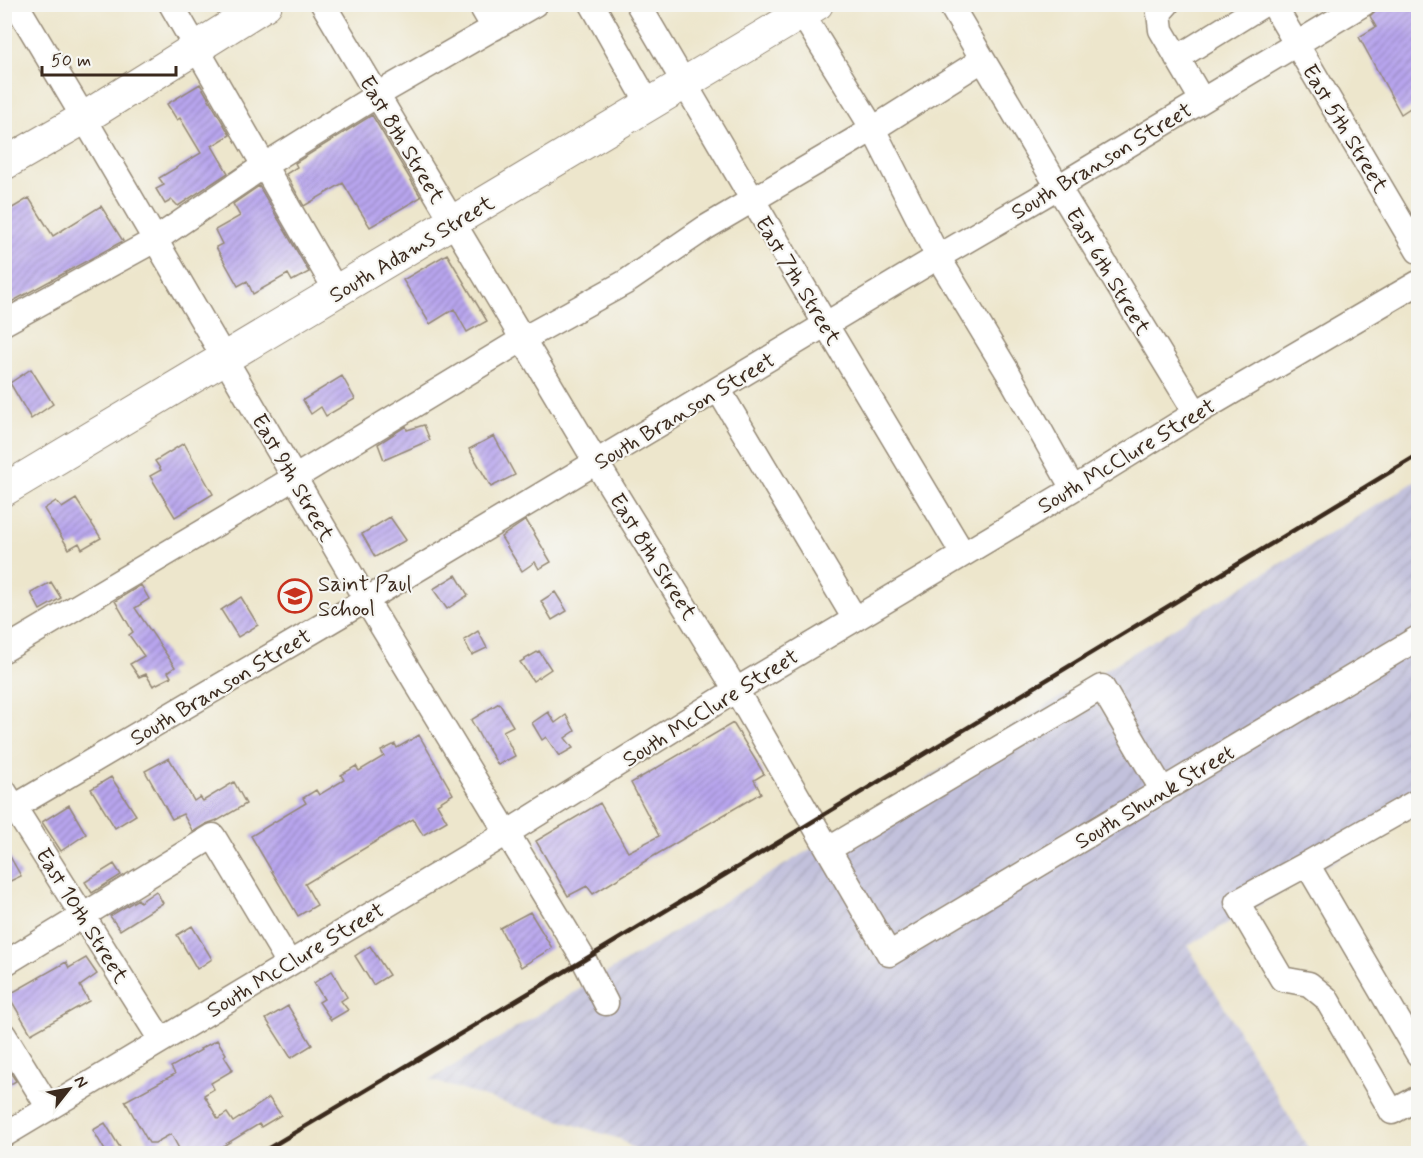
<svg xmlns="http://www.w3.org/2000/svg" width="1423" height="1158" font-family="Mynerve,sans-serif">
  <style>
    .industrial { fill: url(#industrial-furrows) }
    .water { fill: url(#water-waves); stroke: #56667c; stroke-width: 1.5 }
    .building { fill: url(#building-hatch) }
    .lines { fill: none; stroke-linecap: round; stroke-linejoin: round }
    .minor-casing { stroke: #948875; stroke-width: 27 }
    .major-casing { stroke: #948875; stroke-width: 34 }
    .minor { stroke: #fff; stroke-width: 24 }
    .major { stroke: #fff; stroke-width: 32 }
    .rail { stroke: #3b2a1e; stroke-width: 4.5 }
    .labels { text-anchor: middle; stroke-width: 4.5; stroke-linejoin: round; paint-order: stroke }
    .street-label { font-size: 22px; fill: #3b2a1e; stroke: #f6f6f2 }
    .poi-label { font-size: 22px; fill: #3b2a1e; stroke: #f6f6f2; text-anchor: start }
  </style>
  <defs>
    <pattern id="industrial-furrows" width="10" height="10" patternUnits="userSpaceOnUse" patternTransform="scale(1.5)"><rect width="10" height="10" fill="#c2c1dc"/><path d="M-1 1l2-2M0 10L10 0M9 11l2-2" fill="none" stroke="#a8a6bc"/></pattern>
    <pattern id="water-waves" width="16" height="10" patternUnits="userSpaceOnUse" patternTransform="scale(1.5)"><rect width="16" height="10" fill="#70a1da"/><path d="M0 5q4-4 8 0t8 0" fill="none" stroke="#5d83b0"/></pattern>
    <pattern id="building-hatch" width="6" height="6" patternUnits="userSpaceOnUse" patternTransform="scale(1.5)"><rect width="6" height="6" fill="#b8a5ee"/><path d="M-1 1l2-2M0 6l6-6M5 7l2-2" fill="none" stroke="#9787c0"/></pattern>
  </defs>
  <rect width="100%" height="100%" fill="#f6f6f2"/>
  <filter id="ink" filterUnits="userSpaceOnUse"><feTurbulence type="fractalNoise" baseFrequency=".0167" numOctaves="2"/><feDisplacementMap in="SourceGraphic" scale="12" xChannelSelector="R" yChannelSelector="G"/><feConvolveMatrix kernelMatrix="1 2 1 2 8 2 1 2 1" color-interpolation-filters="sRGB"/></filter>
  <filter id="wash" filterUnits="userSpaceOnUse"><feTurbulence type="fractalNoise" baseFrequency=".008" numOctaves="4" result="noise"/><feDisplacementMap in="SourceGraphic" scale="24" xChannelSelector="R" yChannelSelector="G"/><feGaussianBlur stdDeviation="1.35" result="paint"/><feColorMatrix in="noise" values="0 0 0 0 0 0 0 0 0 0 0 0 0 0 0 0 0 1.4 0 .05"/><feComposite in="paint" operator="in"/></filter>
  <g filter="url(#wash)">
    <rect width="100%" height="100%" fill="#ede6cc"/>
    <path class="industrial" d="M1418 480V813L1188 946 1311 1153H639L620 1139 430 1080Z"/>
    <path class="water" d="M499 1148 555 1153H475Z"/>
    <g id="blocks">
      <path class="building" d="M1377 4H1419V102L1401 114 1359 37 1376 27 1370 16 1375 11Z
        M200 84 230 135 212 146 228 173 178 206 172 200 165 204 156 189 164 185 159 178 201 153 180 118 177 120 167 104Z
        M372 115 421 197 370 227 343 183 304 206 286 174 297 167 295 163Z
        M259 186 309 272 292 281 288 274 253 294 247 281 238 286 216 247 222 244 215 230 240 216 233 204Z
        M29 198 53 236 101 206 123 241 4 306V213Z
        M447 254 487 321 467 332 454 309 430 324 403 280Z
        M31 369 53 404 31 419 10 383Z
        M342 376 355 399 326 416 321 407 311 414 303 400Z
        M424 425 430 440 384 460 378 444 406 426 407 430Z
        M494 436 515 475 491 487 469 449Z
        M184 443 213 494 175 517 150 476 161 470 155 461Z
        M76 499 101 538 82 549 79 543 69 549 44 509 56 501 62 508Z
        M390 517 406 540 375 557 362 534Z
        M526 520 551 562 539 569 535 562 522 571 501 537Z
        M456 575 468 595 447 609 433 589Z
        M51 582 61 598 40 610 31 593Z
        M141 585 149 599 135 608 175 667 168 672 171 677 153 686 146 674 139 677 130 664 144 656 129 635 133 632 115 601Z
        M555 592 567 611 552 620 541 601Z
        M241 597 258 625 238 637 221 610Z
        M478 631 487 648 472 655 464 640Z
        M539 651 551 669 533 681 520 662Z
        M499 703 513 726 503 731 515 756 498 765 484 742H483L471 720Z
        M548 712 555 723 566 715 575 731 565 738 573 748 559 756 546 737 542 740 532 723Z
        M733 723 764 774 754 780 761 793 642 863V864L593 894 587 886 568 896 536 841 600 803 628 852 659 836 631 783Z
        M419 735 453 794 437 804 447 821 423 835 413 819 305 884 317 905 298 916 251 836 306 803 303 798 316 790 319 795 344 780 341 775 356 766 359 771 384 756 381 751 395 744 397 748Z
        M169 758 194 801 200 797 203 801 234 782 246 804 217 821V820L206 824 193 832 183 814 172 819 145 771Z
        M111 777 136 815 115 828 91 789Z
        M69 805 86 834 61 851 42 822Z
        M4 846 21 876 4 884Z
        M114 864 121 875 92 893 85 882Z
        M156 891 163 903 120 930 110 916 138 899 140 902Z
        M530 912 552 948 521 967 500 928Z
        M192 926 212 959 197 969 177 935Z
        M370 946 389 975 373 985 355 956Z
        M86 958 97 974 80 986 89 1001 31 1034 8 995 66 962 69 968Z
        M332 971 347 997 341 1001 348 1010 331 1020 319 1002 324 999 314 983Z
        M288 1006 312 1045 291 1058 266 1019Z
        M217 1040 226 1054 224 1056 233 1070 211 1083 214 1089 204 1095 218 1119 227 1113 233 1122 269 1098 281 1115 261 1127 259 1124 210 1154H182L171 1134 155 1143H149L125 1101 175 1074 171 1067 201 1050 200 1049Z
        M4 1063 16 1081 4 1088Z
        M105 1123 124 1154H107L93 1130Z"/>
    </g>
  </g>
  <g filter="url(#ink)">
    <use href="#blocks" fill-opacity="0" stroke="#948875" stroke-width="1.5"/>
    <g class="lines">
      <g class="minor-casing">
        <path id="minor" d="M16 4 84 118 366 600 584 960 606 1003
          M171 4 337 292
          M323 4 596 462 736 690 889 954 1418 638
          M480 4 494 28
          M592 4 649 105
          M638 4 826 325 963 554
          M796 4 873 129 938 257 1007 371 1073 489
          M950 4 1058 187 1196 413
          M1167 4 1159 13 1161 30 1202 100
          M1273 4 1418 251
          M1177 58 1264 4
          M4 323 155 240 265 165 377 95 535 4
          M718 389 855 619
          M4 650 294 478 523 339 626 282 705 228 873 129 982 60
          M4 791 161 1040
          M1418 801 1307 864 1237 902 1282 979 1309 984 1326 998 1392 1112 1418 1098
          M4 813 366 600 938 257 1058 187 1363 4
          M829 849 1102 687 1163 791
          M1307 864 1418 1054
          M4 964 213 836 289 963
          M4 1035 49 1108
          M4 1135 507 833 736 690 1073 489 1196 413 1418 283"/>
      </g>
      <g class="major-casing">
        <path id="major" d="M4 164 84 118 266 4
          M4 490 817 4"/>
      </g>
      <use href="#minor" class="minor"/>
      <use href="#major" class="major"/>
      <path class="rail" d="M259 1154 584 960 1418 455"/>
    </g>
  </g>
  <defs>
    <g id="school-ring" transform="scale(1.725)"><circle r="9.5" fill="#f6f6f2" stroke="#c8321e" stroke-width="1.5"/><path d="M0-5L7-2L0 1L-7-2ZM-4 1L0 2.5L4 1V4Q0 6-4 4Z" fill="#c8321e"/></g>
  </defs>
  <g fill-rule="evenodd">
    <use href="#school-ring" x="295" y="596"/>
  </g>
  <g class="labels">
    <g class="street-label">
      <text transform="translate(1346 128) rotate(59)" y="8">East 5th Street</text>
      <text transform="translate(403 139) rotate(59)" y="8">East 8th Street</text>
      <text transform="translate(1101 160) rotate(-31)" y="8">South Branson Street</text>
      <text transform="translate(411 248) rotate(-31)" y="8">South Adams Street</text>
      <text transform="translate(1109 271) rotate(59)" y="8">East 6th Street</text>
      <text transform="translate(799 280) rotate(59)" y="8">East 7th Street</text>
      <text transform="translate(684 410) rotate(-31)" y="8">South Branson Street</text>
      <text transform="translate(1126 455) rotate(-31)" y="8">South McClure Street</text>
      <text transform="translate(294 477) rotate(60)" y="8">East 9th Street</text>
      <text transform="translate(654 556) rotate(58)" y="8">East 8th Street</text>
      <text transform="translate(220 686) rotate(-31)" y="8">South Branson Street</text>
      <text transform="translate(710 707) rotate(-32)" y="8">South McClure Street</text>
      <text transform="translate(1154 796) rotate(-31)" y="8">South Shunk Street</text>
      <text transform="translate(83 915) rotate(58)" y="8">East 10th Street</text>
      <text transform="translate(295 959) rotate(-31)" y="8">South McClure Street</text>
    </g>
    <g class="poi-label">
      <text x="318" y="591">Saint Paul<tspan x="318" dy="25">School</tspan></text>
    </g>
  </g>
  <rect width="1423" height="1158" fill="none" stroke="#f6f6f2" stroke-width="24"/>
  <g transform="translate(69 1089) rotate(59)" stroke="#f6f6f2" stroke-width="4.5" paint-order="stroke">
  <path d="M0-4.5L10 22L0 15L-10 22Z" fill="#3b2a1e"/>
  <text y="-9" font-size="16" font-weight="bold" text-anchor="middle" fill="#3b2a1e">N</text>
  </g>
  <path d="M42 66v9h134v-9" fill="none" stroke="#3b2a1e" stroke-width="3"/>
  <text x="51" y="66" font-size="18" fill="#3b2a1e" stroke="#f6f6f2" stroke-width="4.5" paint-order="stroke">50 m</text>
</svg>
